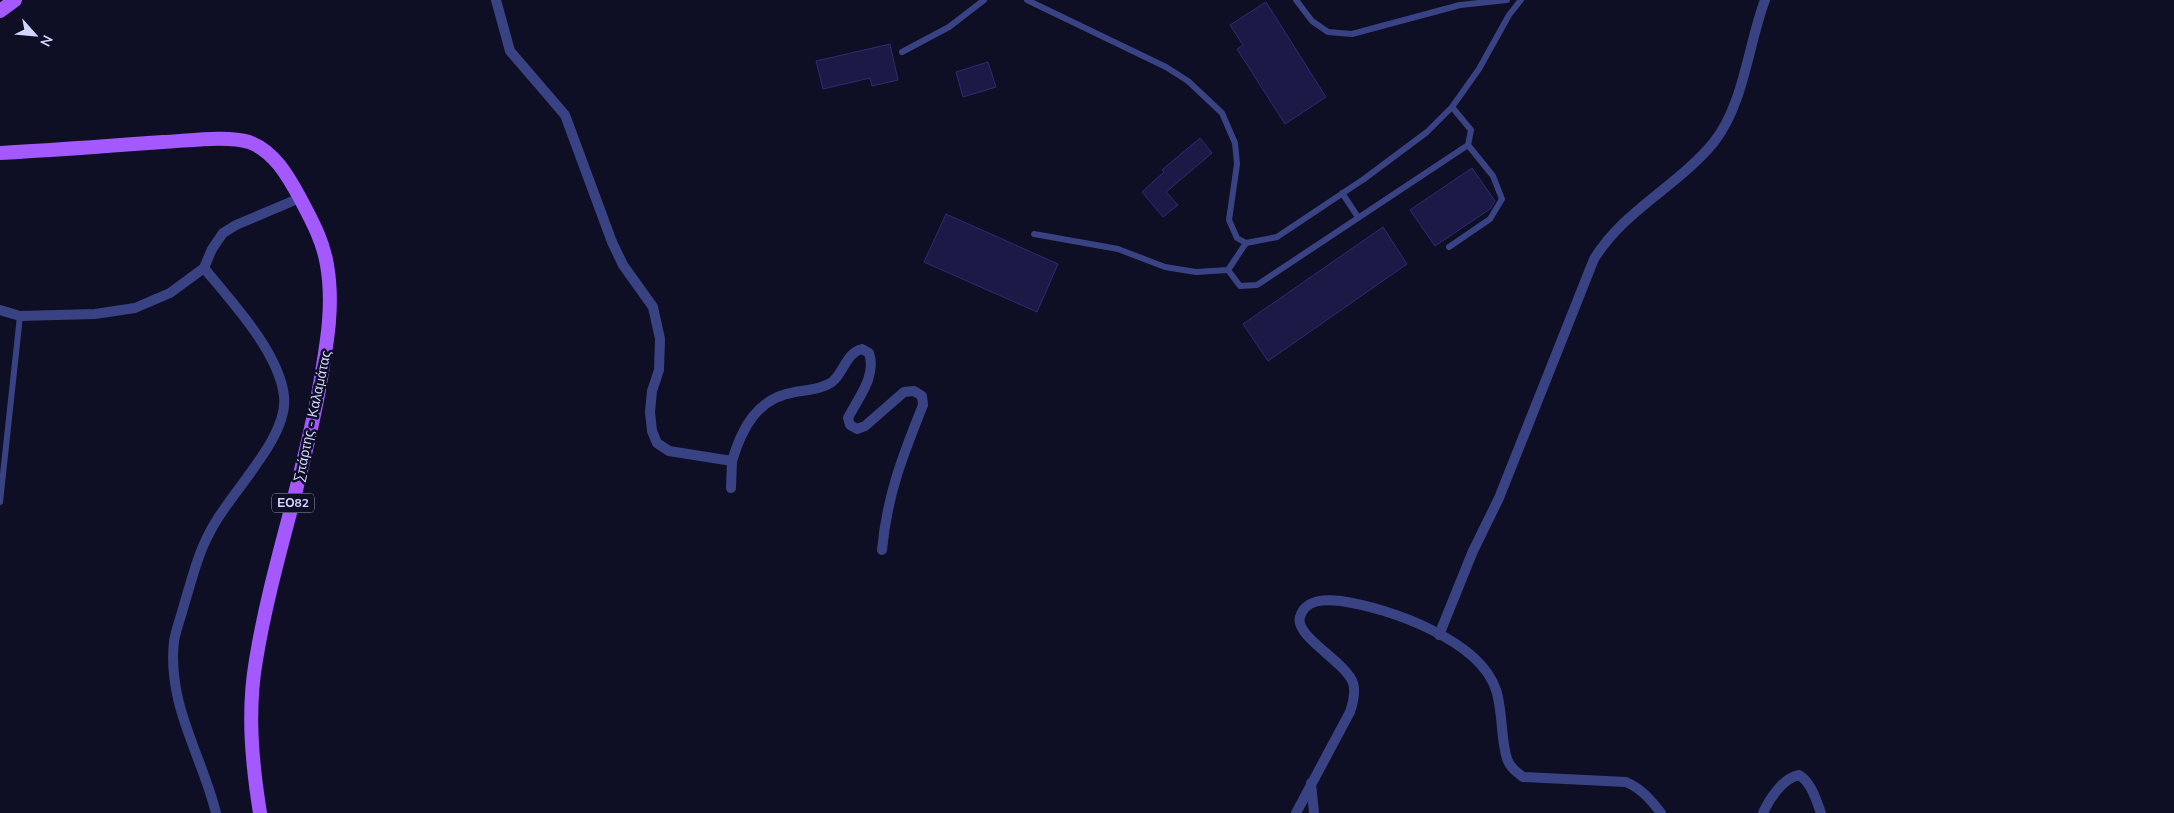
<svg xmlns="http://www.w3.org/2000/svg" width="2174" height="813" font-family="'Nunito Sans',sans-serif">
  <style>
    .building { fill: #1b1a46; stroke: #2e2c72 }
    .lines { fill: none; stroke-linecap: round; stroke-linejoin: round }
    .service { stroke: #394384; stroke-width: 6 }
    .minor { stroke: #394384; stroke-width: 10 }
    .tertiary { stroke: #394384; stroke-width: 10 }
    .primary { stroke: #a459ff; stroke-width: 14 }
    .labels { text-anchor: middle; stroke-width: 5; stroke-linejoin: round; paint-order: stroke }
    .shield { fill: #0e0e25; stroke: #9799be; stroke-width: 1 }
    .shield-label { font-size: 12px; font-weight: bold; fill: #d2d5ff }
    .street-label { font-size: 14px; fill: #d2d5ff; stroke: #0e0e25 }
  </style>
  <rect width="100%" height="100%" fill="#0e0e25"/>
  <path class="building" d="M1266 2 1326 97 1285 124 1237 49 1243 45 1230 25Z
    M890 44 898 80 872 86 870 78 823 89 816 61Z
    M988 62 996 87 963 97 956 72Z
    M1200 138 1212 153 1166 192 1178 205 1163 217 1142 192 1164 172 1162 170Z
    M1472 168 1495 201 1490 209 1435 246 1410 210Z
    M946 214 1058 264 1037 312 924 262Z
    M1383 227 1407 264 1268 361 1243 324Z"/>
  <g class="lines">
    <path class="service" d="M1027 0 1166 67 1188 81 1222 113 1235 143 1237 164 1229 220 1237 238 1246 243 1277 237 1364 179 1427 132 1452 107 1479 69 1509 15 1521 0
      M1296 0 1312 21 1328 32 1352 34 1460 5 1507 0
      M902 52 949 27 984 0
      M1342 193 1358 217
      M1034 234 1118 249 1165 267 1196 272 1228 270 1240 286 1257 285 1468 145 1471 130 1452 107
      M1449 247 1490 219 1502 199 1493 176 1468 145
      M1228 270 1246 243
      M0 502 20 316"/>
    <path class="minor" d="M496 0 510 51 565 115 612 242 623 265 653 307 660 339 659 370 652 391 650 412 652 431 657 443 669 451 732 461C742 428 757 398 795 392 807 390 822 389 832 382 844 372 846 353 862 349L869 353C877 376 858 398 848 418L850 425 857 429 865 426 904 392 914 391 922 396 923 405C903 455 887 495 882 550
      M204 268C231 301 279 352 284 396 289 438 230 492 211 530 198 553 192 579 184 605 181 617 176 629 174 641 167 705 201 753 216 813
      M731 488 732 461
      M1439 635 1473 551 1499 498 1594 259C1624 210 1678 186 1714 142 1744 104 1748 45 1765 0
      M1311 783 1314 813
      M1296 813 1350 712C1353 703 1356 692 1353 683 1346 662 1294 636 1300 617 1305 599 1325 599 1341 601 1389 608 1480 640 1496 690 1503 710 1501 747 1508 761 1511 769 1517 772 1523 777L1626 782C1642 789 1651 800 1661 813
      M1763 813C1769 799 1783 778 1799 775 1812 783 1816 800 1821 813"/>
    <path class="tertiary" d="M0 310 20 316 95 314 135 308 170 293 204 268 212 249 223 233 236 225 300 198"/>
    <path class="primary" d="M0 11 15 0
      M0 153C54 150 109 146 163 142 187 141 227 135 249 142 274 151 288 176 300 198 311 219 323 240 327 265 334 305 327 343 320 384 304 477 271 567 256 660 247 711 252 763 260 813"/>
  </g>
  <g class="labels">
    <rect class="shield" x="272" y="493.5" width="42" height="19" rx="4"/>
    <g class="shield-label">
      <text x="293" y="507">ΕΟ82</text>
    </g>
    <g class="street-label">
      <text transform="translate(312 416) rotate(-78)" y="5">Σπάρτης - Καλαμάτας</text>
    </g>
  </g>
  <g transform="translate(35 35) rotate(117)" stroke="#0e0e25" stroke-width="4" paint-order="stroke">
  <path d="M0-4L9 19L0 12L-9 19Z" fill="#d2d5ff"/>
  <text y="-8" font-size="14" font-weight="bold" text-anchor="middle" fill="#d2d5ff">N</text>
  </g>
</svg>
